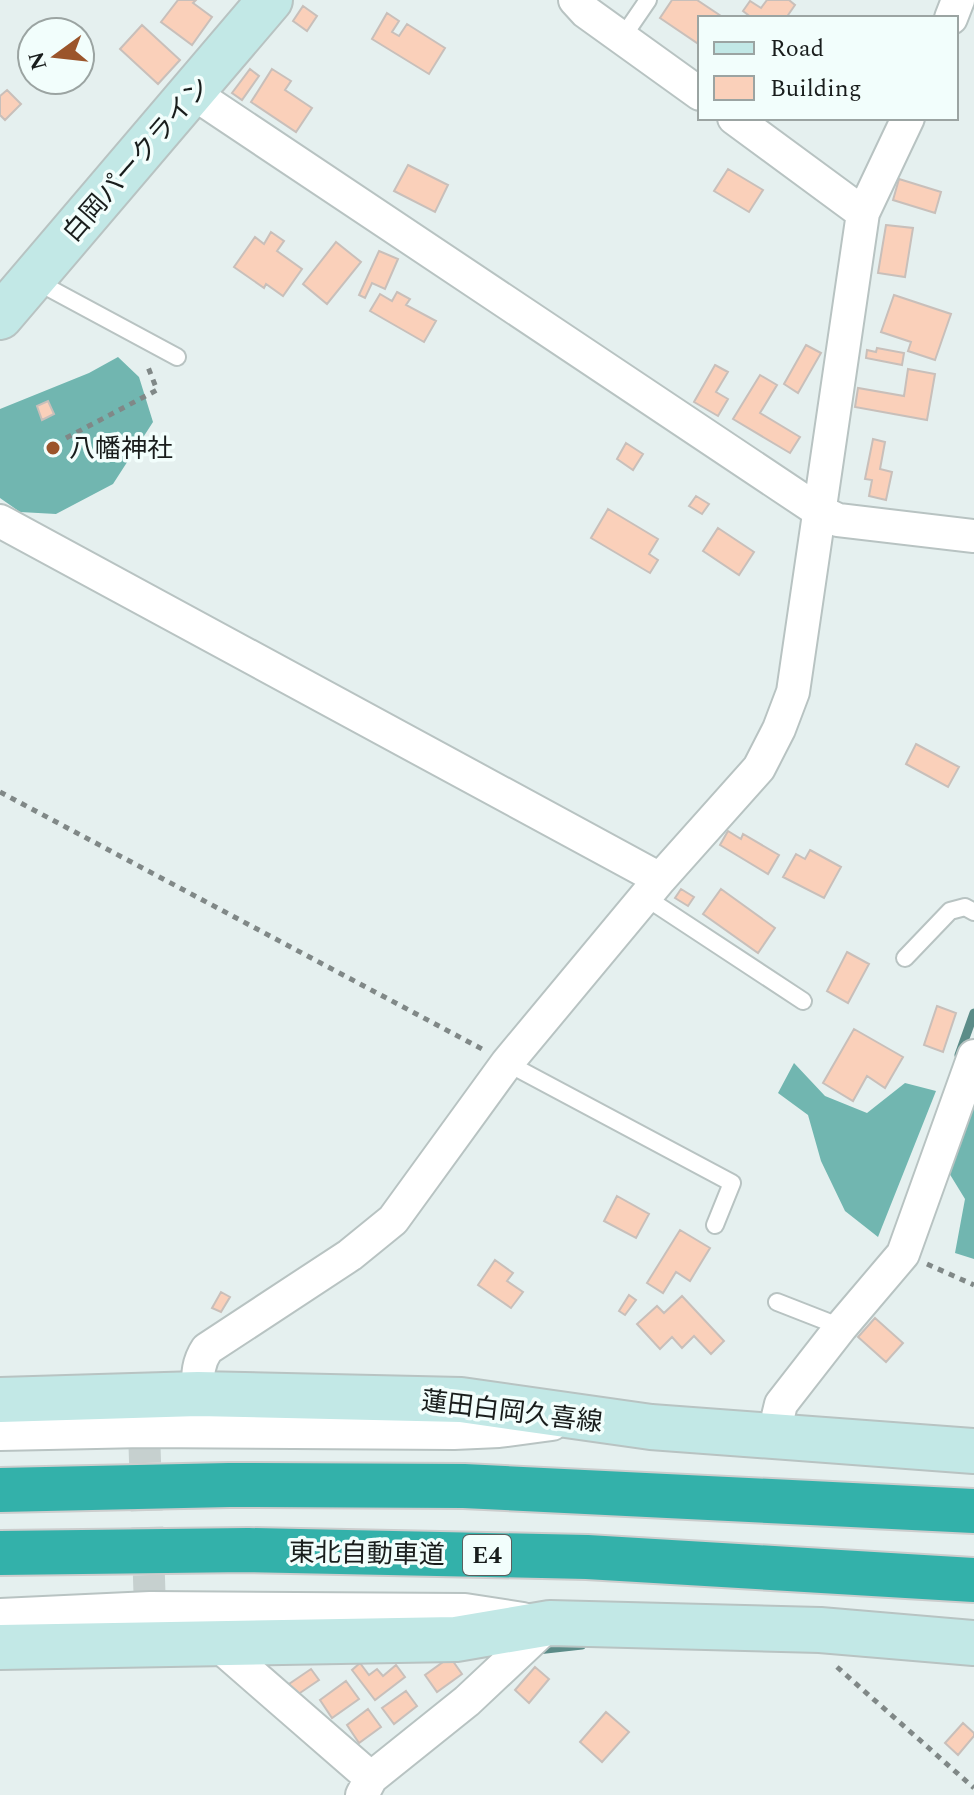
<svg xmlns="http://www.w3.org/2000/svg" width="974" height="1795" font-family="Spectral,'Noto Sans JP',serif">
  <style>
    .forest { fill: #71b6b0 }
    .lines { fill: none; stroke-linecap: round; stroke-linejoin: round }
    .stream { stroke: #5b8c88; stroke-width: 9 }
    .building { fill: #fad0ba; stroke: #c8bfba; stroke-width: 2 }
    .street-tunnel { stroke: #c6d0cf; stroke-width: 32; stroke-dasharray: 32 16; stroke-linecap: butt }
    .lane-casing { stroke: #b8c3c2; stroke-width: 20 }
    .street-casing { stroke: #b8c3c2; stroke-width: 36 }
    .secondary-casing { stroke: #b8c3c2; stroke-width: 48 }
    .highway-casing { stroke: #cccdcd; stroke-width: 48 }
    .path { stroke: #808887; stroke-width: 5; stroke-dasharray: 6 6; stroke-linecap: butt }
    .lane { stroke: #fff; stroke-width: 16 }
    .street { stroke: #fff; stroke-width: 32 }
    .secondary { stroke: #c2e8e6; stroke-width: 44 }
    .highway { stroke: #33b1aa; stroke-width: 44 }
    .poi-dot { fill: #9b552b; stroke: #f2fefc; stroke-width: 3 }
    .labels { text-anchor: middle; stroke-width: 7; stroke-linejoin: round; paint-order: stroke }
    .shield { fill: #f2fefc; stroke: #5a605f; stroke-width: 2 }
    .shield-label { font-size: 24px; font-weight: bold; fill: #191d1c }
    .street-label { font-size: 26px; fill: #191d1c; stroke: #f2fefc }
    .poi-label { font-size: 26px; fill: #191d1c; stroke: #f2fefc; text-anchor: start }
  </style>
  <rect width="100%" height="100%" fill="#e5f0ef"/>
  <path class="forest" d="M118 357 139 377 153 422 113 484 56 514 20 512 0 498V409L89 373Z
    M794 1063 825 1096 867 1113 905 1083 936 1091 878 1237 845 1211 821 1161 808 1115 778 1093Z
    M974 1090V1259L955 1253 965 1199 946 1168Z"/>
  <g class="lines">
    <path class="stream" d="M959 1055 974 1013
      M537 1650 582 1645"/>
  </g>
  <path class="building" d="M178 0H196L193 3 212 17 192 45 161 22Z
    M672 0H697L724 18H700V45L660 18Z
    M767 0H789L795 5 786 18H752L743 11 750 1 761 8Z
    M303 6 317 16 307 31 293 21Z
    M387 13 399 21 392 32 399 36 407 24 445 48 429 74 372 39Z
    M142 25 180 60 158 84 120 49Z
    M250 69 259 76 242 100 232 93Z
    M272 69 291 81 285 90 312 108 296 132 251 102Z
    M7 90 21 104 5 120 0 115V96Z
    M408 165 448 185 435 212 394 191Z
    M728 169 763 190 749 212 714 191Z
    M899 179 941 192 935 213 893 200Z
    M886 225 913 228 905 277 878 273Z
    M271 232 284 241 277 251 302 269 283 296 266 284 264 288 234 267 255 237 264 244Z
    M336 242 361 262 327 304 303 284Z
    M379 251 398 259 385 289 372 283 365 298 359 295Z
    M397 292 410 299 406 305 436 321 424 342 370 311 380 294 392 301Z
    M894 295 951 314 935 360 908 351 911 342 881 332Z
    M806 345 821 353 798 393 784 384Z
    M877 348 904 353 902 365 866 358 867 350 876 352Z
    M715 365 728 372 716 392 728 399 718 416 694 402Z
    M908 369 935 374 927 420 855 407 858 388 904 396Z
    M760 375 777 385 760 413 800 437 790 453 733 419Z
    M48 401 54 414 42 420 37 406Z
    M873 439 885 442 880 469 892 472 886 500 869 496 872 480 865 479Z
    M626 443 643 454 633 470 617 459Z
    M696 496 709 504 702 514 689 506Z
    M608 509 658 539 649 554 658 560 650 573 591 538Z
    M718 528 754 552 739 575 703 551Z
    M916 744 959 767 948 787 906 764Z
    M728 831 741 839 743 834 779 855 768 874 720 845Z
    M810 850 841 867 824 898 783 877 796 854 805 859Z
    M681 889 694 897 688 906 675 898Z
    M721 889 775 928 758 953 703 914Z
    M847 952 869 964 848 1003 827 991Z
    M937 1006 956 1013 943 1052 924 1045Z
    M854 1029 903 1057 885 1088 867 1076 853 1101 823 1083Z
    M617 1196 649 1214 636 1238 604 1221Z
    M680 1230 710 1248 690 1281 676 1272 663 1293 647 1283Z
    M495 1260 513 1273 507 1281 523 1292 511 1308 478 1285Z
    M221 1292 230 1297 221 1312 212 1308Z
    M629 1295 636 1300 625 1315 619 1311Z
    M682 1296 724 1341 711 1354 694 1336 682 1348 672 1337 660 1349 637 1324 657 1306 664 1313Z
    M875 1318 903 1343 886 1362 858 1337Z
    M450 1657 462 1674 437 1692 425 1675Z
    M360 1663 369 1675 377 1669 383 1676 396 1665 405 1677 375 1700 352 1670Z
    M535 1667 549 1679 529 1703 515 1690Z
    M311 1669 319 1680 297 1695 289 1684Z
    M346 1681 359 1699 332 1718 320 1700Z
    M406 1691 417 1706 394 1724 382 1708Z
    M368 1709 381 1727 359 1743 347 1725Z
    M606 1712 629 1732 602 1762 580 1742Z
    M963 1723 974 1733V1736L958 1755 945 1743Z"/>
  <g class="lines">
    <path class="street-tunnel" d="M144 1431 150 1608"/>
    <g class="lane-casing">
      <path id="lane" d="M622 38 648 0
        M34 280 177 357
        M645 897 803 1001
        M905 958 950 911 965 907 974 912
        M507 1063 732 1183 715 1225
        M777 1302 841 1327"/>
    </g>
    <g class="street-casing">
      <path id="street" d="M575 0 586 12 700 94
        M951 18 958 0
        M193 93 819 511 838 520 974 536
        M734 118 863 213
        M0 521 660 879
        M198 1394C198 1376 197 1364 207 1349L350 1255 393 1220 507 1063 660 879 759 768 779 729 793 692 863 213 908 118
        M0 1434 144 1431 454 1433 499 1431 552 1424
        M773 1437 781 1404 841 1327 903 1254 974 1056
        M0 1615 150 1608 465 1610 523 1619
        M217 1644 371 1778
        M362 1795 371 1778 467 1701 550 1623"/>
    </g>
    <g class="secondary-casing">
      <path id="secondary" d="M0 317 270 0
        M0 1400 198 1394 461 1400 651 1427 974 1451
        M0 1647 456 1639 550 1623 820 1630 974 1643"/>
    </g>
    <g class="highway-casing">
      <path id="highway" d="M0 1490 229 1485 464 1486 974 1511
        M0 1553 248 1550 587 1557 974 1580"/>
    </g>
    <path class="path" d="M66 438 157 390 148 367
      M0 792 482 1049
      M927 1264 974 1285
      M837 1667 974 1788"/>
    <use href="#lane" class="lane"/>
    <use href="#street" class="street"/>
    <use href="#secondary" class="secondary"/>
    <use href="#highway" class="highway"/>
  </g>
  <circle class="poi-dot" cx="53" cy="448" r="8"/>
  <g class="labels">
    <rect class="shield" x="463" y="1535" width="48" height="40" rx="6"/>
    <g class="shield-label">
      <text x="487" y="1563">E4</text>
    </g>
    <g class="street-label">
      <text transform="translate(136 159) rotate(-49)" y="9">白岡パークライン</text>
      <text transform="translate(512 1411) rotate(7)" y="9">蓮田白岡久喜線</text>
      <text transform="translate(367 1553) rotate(1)" y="9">東北自動車道</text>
    </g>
    <g class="poi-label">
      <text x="69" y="457">八幡神社</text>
    </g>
  </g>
  <rect x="698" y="16" width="260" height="104" fill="#f2fefc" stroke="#9ba4a2" stroke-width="2"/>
  <rect x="714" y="42" width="40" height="12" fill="#c2e8e6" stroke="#9ba4a2" stroke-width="2"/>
  <text x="770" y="56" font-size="24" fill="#191d1c">Road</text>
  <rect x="714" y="76" width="40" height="24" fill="#fad0ba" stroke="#9ba4a2" stroke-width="2"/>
  <text x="770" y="96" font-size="24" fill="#191d1c">Building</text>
  <g transform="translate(56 56) rotate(255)"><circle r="38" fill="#f2fefc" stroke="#9ba4a2" stroke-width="2"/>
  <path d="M0-6L14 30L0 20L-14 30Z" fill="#9b552b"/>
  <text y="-12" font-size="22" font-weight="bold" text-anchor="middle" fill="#191d1c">N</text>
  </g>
</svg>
